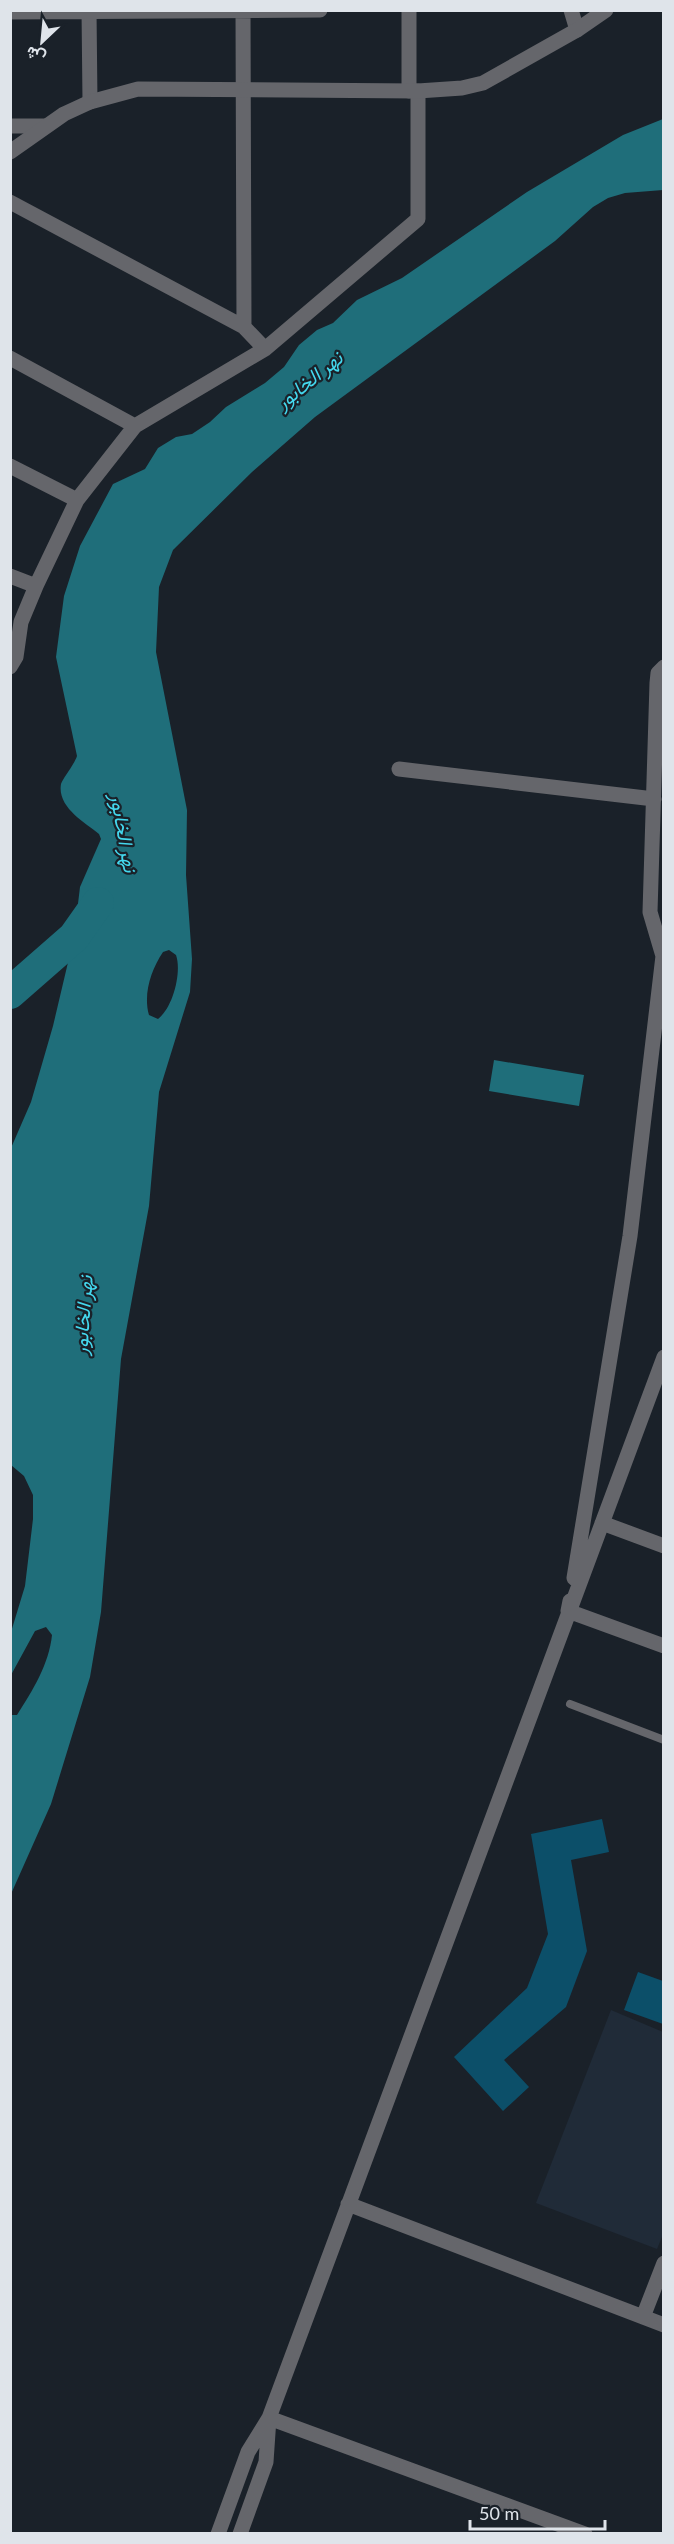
<svg xmlns="http://www.w3.org/2000/svg" width="674" height="2544" font-family="Lato,Vazirmatn,sans-serif">
  <style>
    .built { fill: #202b38 }
    .water { fill: #1f6e7a; fill-rule: evenodd }
    .lines { fill: none; stroke-linecap: round; stroke-linejoin: round }
    .river { stroke: #1f6e7a; stroke-width: 32 }
    .building { fill: #0c4f69 }
    .service { stroke: #65666b; stroke-width: 8 }
    .minor { stroke: #65666b; stroke-width: 15 }
    .tertiary { stroke: #65666b; stroke-width: 15 }
    .labels { text-anchor: middle; stroke-width: 4.5; stroke-linejoin: round; paint-order: stroke }
    .water-label { font-size: 20px; font-style: italic; fill: #44d8ee; stroke: #1a2129 }
  </style>
  <rect width="100%" height="100%" fill="#1a2129"/>
  <path class="built" d="M611 2010 663 2032 664 2232 657 2249 536 2203Z"/>
  <path class="water" d="M663 119V190L625 193 608 198 593 207 555 241 315 417 252 472 173 550 159 587 156 652 187 810 186 875 192 959 190 992 159 1092 149 1206 121 1359 101 1612 90 1677 51 1804 11 1894V1715H17C33 1690 49 1664 52 1635L46 1627 35 1631 11 1675V1632L25 1586 33 1519V1495L24 1476 11 1465V1148L31 1102 53 1026 74 937 80 887 101 839 99 834C84 822 57 807 61 784 63 778 74 765 77 756L56 657 64 596 80 546 113 484 145 469 158 448 176 437 192 434 210 422 226 407 265 383 284 367 299 345 317 330 333 323 357 300 402 278 527 192 623 135ZM169 950 176 955C182 972 173 1008 158 1019L149 1015C143 994 151 970 163 952Z
    M494 1060 584 1075 579 1106 489 1091Z"/>
  <g class="lines">
    <path class="river" d="M10 993 74 937 98 903"/>
  </g>
  <path class="building" d="M602 1819 609 1852 571 1860 587 1951 566 2007 504 2060 529 2087 503 2111 454 2057 527 1988 548 1934 531 1834Z
    M638 1972 663 1981V2024L624 2010Z"/>
  <g class="lines">
    <path class="service" d="M570 1704 664 1740"/>
    <path class="minor" d="M89 10 90 102
      M243 10 244 327
      M571 10 577 30
      M10 12 320 10
      M409 91V10
      M10 126H45
      M10 202 244 327 265 349
      M10 358 135 426
      M10 466 77 500
      M10 576 36 586
      M10 667 16 657 21 622 36 586 77 500 135 426 265 349 418 219V91
      M399 769 654 799
      M602 1523 664 1546
      M574 1578 630 1236 663 956 650 912 657 683 658 673 664 667
      M570 1601 568 1611 664 1646
      M348 2204 664 2325
      M643 2317 664 2263
      M269 2418 585 2534
      M218 2534 248 2452 269 2418 664 1357
      M240 2534 266 2462 269 2418"/>
    <path class="tertiary" d="M10 152 64 114 90 102 138 89 418 91 462 88 483 83 577 30 606 10"/>
  </g>
  <g class="labels">
    <g class="water-label">
      <text transform="translate(309 380) rotate(-39)" y="7">نهر الخابور</text>
      <text transform="translate(124 833) rotate(80)" y="7">نهر الخابور</text>
      <text transform="translate(83 1315) rotate(-86)" y="7">نهر الخابور</text>
    </g>
  </g>
  <rect width="674" height="2544" fill="none" stroke="#dfe4ea" stroke-width="24"/>
  <g transform="translate(42 42) rotate(206)" stroke="#1a2129" stroke-width="4.5" paint-order="stroke">
  <path d="M0-4.5L10 22L0 15L-10 22Z" fill="#dfe4ea"/>
  <text y="-9" font-size="16" font-weight="bold" text-anchor="middle" fill="#dfe4ea">ش</text>
  </g>
  <path d="M470 2520v9h135v-9" fill="none" stroke="#dfe4ea" stroke-width="3"/>
  <text x="479" y="2520" font-size="18" fill="#dfe4ea" stroke="#1a2129" stroke-width="4.5" paint-order="stroke">50 m</text>
</svg>
